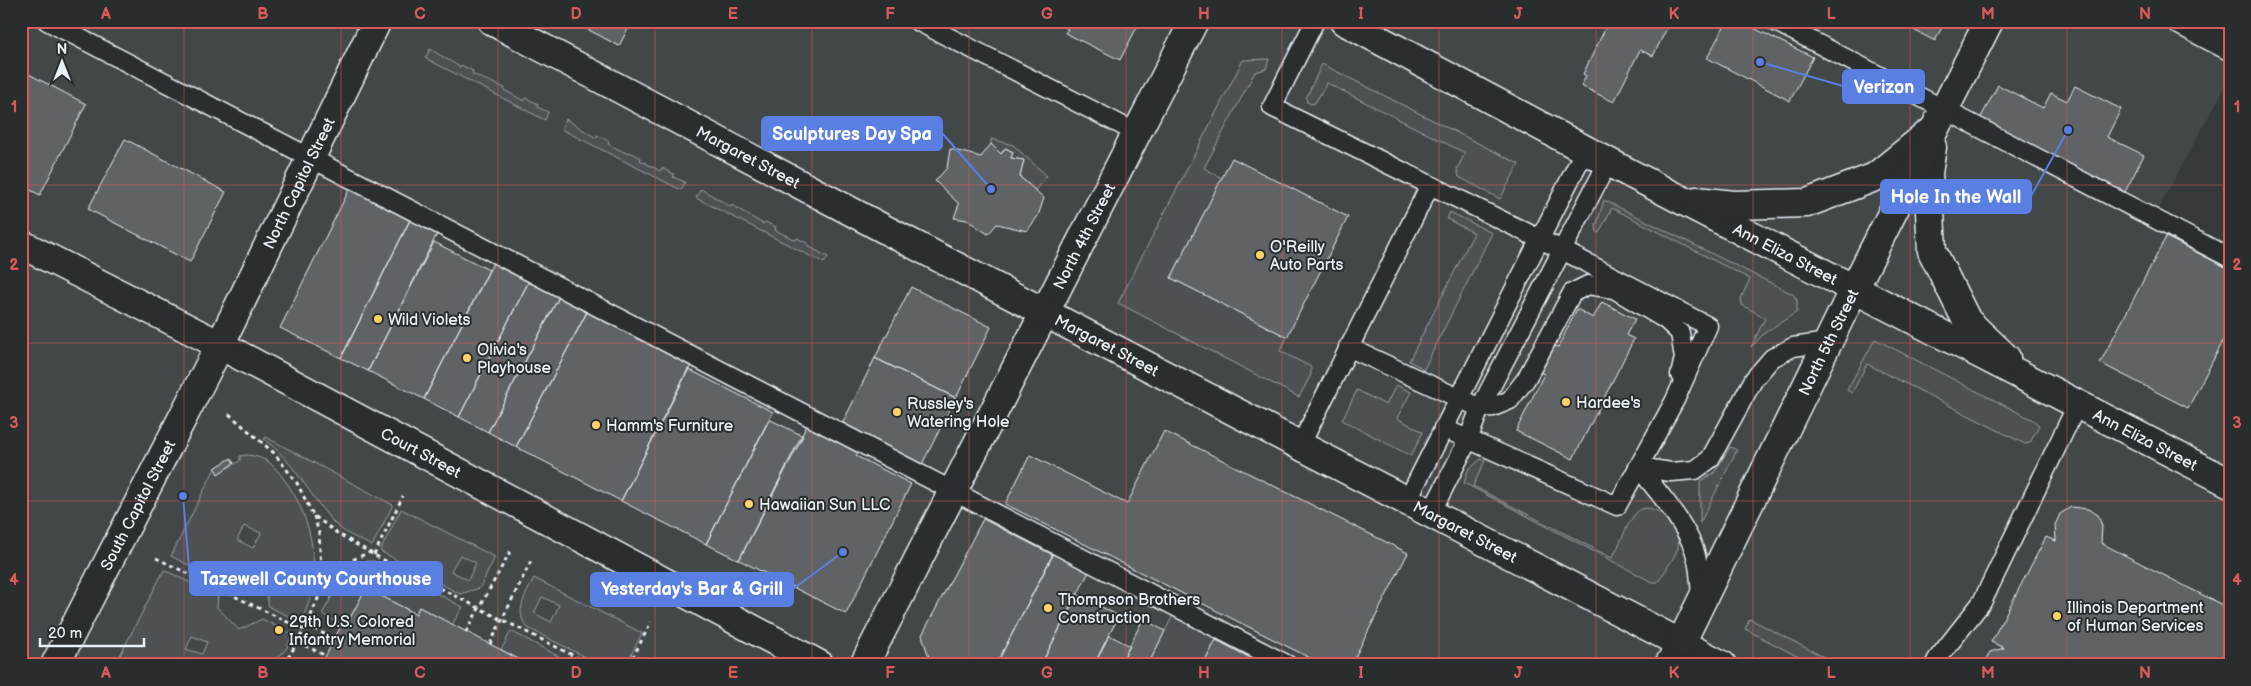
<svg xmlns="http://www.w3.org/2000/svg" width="2251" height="686" font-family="'Balsamiq Sans',sans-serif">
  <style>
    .built { fill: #424647 }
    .green { fill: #4d5152; stroke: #9aa1a5; fill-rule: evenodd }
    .building { fill: #5f6365; stroke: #e8f1f8 }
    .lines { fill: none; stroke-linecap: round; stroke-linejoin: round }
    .lane-casing { stroke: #e8f1f8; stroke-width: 21 }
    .street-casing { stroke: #e8f1f8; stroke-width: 31 }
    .secondary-casing { stroke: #e8f1f8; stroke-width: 31 }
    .primary-casing { stroke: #e8f1f8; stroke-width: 31 }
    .path { stroke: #e8f1f8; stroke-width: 3; stroke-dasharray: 4 4; stroke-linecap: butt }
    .lane { stroke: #2a2d2e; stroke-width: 18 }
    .street { stroke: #2a2d2e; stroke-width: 28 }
    .secondary { stroke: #2a2d2e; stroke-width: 28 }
    .primary { stroke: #2a2d2e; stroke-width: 28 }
    .grid { fill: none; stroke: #da5a5c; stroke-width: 1; stroke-opacity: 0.55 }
    .poi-dot { fill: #ffd166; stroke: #2a2d2e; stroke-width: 2 }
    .labels { text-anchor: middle; stroke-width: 4; stroke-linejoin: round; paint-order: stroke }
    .street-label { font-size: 16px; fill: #e8f1f8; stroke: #2a2d2e }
    .poi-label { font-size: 16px; fill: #e8f1f8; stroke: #2a2d2e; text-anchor: start }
    .leader { fill: none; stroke: #5a7fe2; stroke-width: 2 }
    .callout-dot { fill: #5a7fe2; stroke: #2a2d2e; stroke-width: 2 }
    .callout { fill: #5a7fe2; stroke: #5a7fe2; stroke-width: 2 }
    .callout-label { font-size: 18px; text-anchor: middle; font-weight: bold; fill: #fff }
    .neatline { fill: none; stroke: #da5a5c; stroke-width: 2 }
    .grid-label { font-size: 16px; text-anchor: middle; font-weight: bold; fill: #da5a5c }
  </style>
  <rect width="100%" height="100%" fill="#35393a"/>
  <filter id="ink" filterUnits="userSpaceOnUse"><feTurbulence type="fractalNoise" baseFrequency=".02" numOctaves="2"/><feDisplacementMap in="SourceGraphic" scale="10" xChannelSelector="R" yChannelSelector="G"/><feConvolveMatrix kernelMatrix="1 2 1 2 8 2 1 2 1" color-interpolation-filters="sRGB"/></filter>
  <g filter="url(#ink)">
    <path class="built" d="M21 21H2230V78L2153 218 2230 258V665H21Z"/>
    <path class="green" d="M430 49 460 67 461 65 473 71 472 74 505 88 504 90 524 101 526 98 538 104 537 107 548 112 545 120 425 58Z
      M1269 59 1266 69 1255 72 1204 168 1222 178 1171 278 1287 337 1280 351 1311 367V375L1299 397 1118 303 1243 60Z
      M1322 64 1519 164 1500 199 1459 177 1457 169 1465 153 1327 83 1315 103 1311 104 1307 102 1306 98Z
      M566 119 596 138 597 135 609 141 608 144 628 154 630 152 641 158 640 160 660 171 662 168 674 174 673 177 685 182 681 190 561 129Z
      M991 139 1013 145 1047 176 1035 190 1020 177 1024 160 1011 158 1013 152 1006 148 1001 154 991 144Z
      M701 189 731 207 732 205 763 224 765 222 776 227 775 230 795 240 797 238 809 244 808 246 828 257 824 263 696 198Z
      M1604 200 1793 294 1797 300V312L1766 332 1751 347 1765 318 1742 305 1741 298 1750 279 1612 208 1599 233 1597 232 1596 226Z
      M1450 212 1492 233 1424 369 1409 361 1474 233 1447 219Z
      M1875 339 2033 420 2039 425 2030 443 2025 444 1867 364 1852 393 1847 390Z
      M1396 385 1411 392 1397 418 1423 432 1411 456 1342 420 1357 390 1386 405Z
      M266 437 393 505 372 546C359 539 343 533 333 522 309 495 294 461 264 439Z
      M1730 447 1737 450 1700 523V481L1714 473Z
      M247 455C266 457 273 464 284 479 314 519 324 577 301 622L269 607 264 581 235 576 224 583 171 556 215 468 218 473 240 461V456ZM244 526 261 533 253 548 237 540Z
      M1481 459 1485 461 1473 486 1612 558C1620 545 1625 527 1635 514 1652 494 1683 530 1678 548 1674 559 1664 572 1658 582H1652L1464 483 1468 470Z
      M401 509 495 557 480 588 460 594 380 551ZM460 555 476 563 468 580 451 571Z
      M367 561H374L463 607 452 625 419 607 416 614 366 588 349 620 345 618 342 625 322 614 345 572Z
      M164 570 218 596 217 607 239 630 262 619 292 634 287 648 271 665H115ZM192 636 207 642 202 654 186 649Z
      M534 578 642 633 626 665H601L528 628C513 612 526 595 534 578ZM542 597 559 605 551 622 534 613Z
      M1174 613 1218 635 1203 665H1148Z
      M1750 619 1839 665H1814L1745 629Z
      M511 631 575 665H530L501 650Z"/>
    <path class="building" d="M572 21H632L619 46Z
      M1063 21H1140L1120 60 1065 33 1068 29 1061 25Z
      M1609 21H1654L1667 28 1653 56 1640 50 1614 102 1581 86 1586 76 1583 74Z
      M1727 21H1739L1813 57 1790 101 1707 58Z
      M1896 21H1945L1935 41Z
      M21 70 86 104 40 195 21 185Z
      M1998 85 2043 108 2051 93 2067 101 2075 86 2121 109 2107 137 2144 155 2125 192 1980 119Z
      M125 139 226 192 190 262 88 209Z
      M991 144 1001 154 1005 148 1013 152 1011 158 1024 160 1020 177 1044 198 1038 216 1027 231 997 224 988 234 967 220 954 218 959 204 935 181 947 168 950 149 981 157Z
      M1232 158 1348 217 1287 337 1171 278Z
      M350 188 411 218 341 358 280 328Z
      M411 218 438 232 368 371 341 358Z
      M2166 237 2230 269V328L2188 408 2100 363Z
      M434 242 489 270 424 399 368 371Z
      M494 261 530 279 459 417 424 399Z
      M530 279 560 295 488 432 459 417Z
      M911 287 991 327 956 398 875 358Z
      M560 295 588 310 516 447 488 432Z
      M1602 302 1635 319 1626 335 1634 339 1573 459 1516 431 1544 374 1535 370 1548 343 1558 347 1577 309 1593 318Z
      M588 310 692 363 621 501 516 447Z
      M875 358 956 398 921 466 841 426Z
      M688 369 773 412 706 544 621 501Z
      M769 419 803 436 739 560 706 544Z
      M809 421 861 447 856 456 911 484 846 614 739 560Z
      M1164 431 1408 553 1351 665H1324L1005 504 1030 455 1127 504Z
      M231 458 234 463 218 474 215 468Z
      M2071 507 2088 509 2098 515 2102 526 2101 543 2230 609V665H1982L1990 652 2004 648 1991 642 2046 537 2056 541 2055 525 2060 514Z
      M983 519 1053 555 996 665H938L930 661 922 635Z
      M1055 550 1091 568 1041 665H996Z
      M366 588 416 614 419 607 530 665H321L345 618 349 620Z
      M1077 594 1119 616 1109 635 1094 665H1041Z
      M1143 619 1165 631 1148 665H1120Z
      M1109 635 1130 646 1120 665H1094Z
      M1216 640 1264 665H1203Z"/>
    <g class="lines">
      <g class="lane-casing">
        <path id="lane" d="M47 21 1288 665
          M917 21 1137 133
          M1315 21 1272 107 1562 250 1708 326 1675 400 1617 506 1443 428
          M1774 21 2230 258
          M1348 347 1480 408 1493 407 1510 400 1526 379 1572 293 1588 285 1614 289 1666 320 1680 333 1684 358 1680 375
          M1300 446 1430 185
          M1638 467 1671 472 1695 470 1710 459 1754 379 1772 358 1793 347 1828 342
          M1638 467C1656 489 1680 517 1692 544 1699 560 1700 580 1701 598
          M1407 501 1585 150
          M1431 513 1468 440 1480 408 1608 162
          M1934 665 1938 658 1982 602 2077 405"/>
      </g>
      <g class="street-casing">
        <g id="street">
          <path d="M2182 21 2230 46"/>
          <path id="s1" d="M21 244 220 345 820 665"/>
          <path id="s2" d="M55 665 220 345 377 21"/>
          <path id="s3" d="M864 665 1194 21"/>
        </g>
      </g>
      <g class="secondary-casing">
        <path id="secondary" d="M1669 665 1681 643"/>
      </g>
      <g class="primary-casing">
        <g id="primary">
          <path id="s4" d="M492 21 888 231 1722 665"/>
          <path id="s5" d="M1344 21 1608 162 2230 483"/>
          <path d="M1932 147 1928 173 1932 251 1967 321 2006 358"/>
          <path d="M1696 201 1734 205 1807 203 1875 177 1928 134"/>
          <path id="s6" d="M1681 643 1854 289 1989 21"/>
        </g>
      </g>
      <path class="path" d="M229 414 274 453 297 483 313 515 337 533 374 555 592 665
        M314 516 319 533 322 588
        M374 555 403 496
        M156 558 304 630
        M307 625 334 639
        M466 632 511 550
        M298 642 326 656
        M490 644 531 561
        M284 665 307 625 322 589 342 568 354 559 370 552
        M629 665 651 622"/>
      <use href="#lane" class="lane"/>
      <use href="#street" class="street"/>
      <use href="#secondary" class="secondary"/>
      <use href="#primary" class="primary"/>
    </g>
  </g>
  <path class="grid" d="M184 21V665M341 21V665M498 21V665M655 21V665M812 21V665M969 21V665M1126 21V665M1282 21V665M1439 21V665M1596 21V665M1753 21V665M1910 21V665M2067 21V665M21 185H2230M21 343H2230M21 501H2230"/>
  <g class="poi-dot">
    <circle cx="1260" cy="255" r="5"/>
    <circle cx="378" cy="319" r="5"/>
    <circle cx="467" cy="358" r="5"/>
    <circle cx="1566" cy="402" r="5"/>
    <circle cx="897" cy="412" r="5"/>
    <circle cx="596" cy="425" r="5"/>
    <circle cx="749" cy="504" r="5"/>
    <circle cx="1048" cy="608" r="5"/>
    <circle cx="2057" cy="616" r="5"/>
    <circle cx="279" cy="630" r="5"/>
  </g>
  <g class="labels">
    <g class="street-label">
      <text dy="6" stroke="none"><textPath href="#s4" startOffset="290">Margaret Street</textPath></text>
      <text dy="6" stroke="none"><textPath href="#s2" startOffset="540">North Capitol Street</textPath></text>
      <text dy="6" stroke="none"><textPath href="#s3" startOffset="482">North 4th Street</textPath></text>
      <text dy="6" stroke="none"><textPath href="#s5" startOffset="499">Ann Eliza Street</textPath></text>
      <text dy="6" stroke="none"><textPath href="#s6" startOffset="335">North 5th Street</textPath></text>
      <text dy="6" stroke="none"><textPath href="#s4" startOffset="695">Margaret Street</textPath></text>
      <text dy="6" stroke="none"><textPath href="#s5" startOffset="904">Ann Eliza Street</textPath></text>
      <text dy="6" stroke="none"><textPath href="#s1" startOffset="451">Court Street</textPath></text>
      <text dy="6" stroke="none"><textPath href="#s2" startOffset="180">South Capitol Street</textPath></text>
      <text dy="6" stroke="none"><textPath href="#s4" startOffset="1099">Margaret Street</textPath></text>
    </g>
    <g class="poi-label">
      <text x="1270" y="252">O'Reilly<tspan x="1270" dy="18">Auto Parts</tspan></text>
      <text x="388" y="325">Wild Violets</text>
      <text x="477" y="355">Olivia's<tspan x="477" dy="18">Playhouse</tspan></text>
      <text x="1576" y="408">Hardee's</text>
      <text x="907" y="409">Russley's<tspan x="907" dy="18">Watering Hole</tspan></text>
      <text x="606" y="431">Hamm's Furniture</text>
      <text x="759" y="510">Hawaiian Sun LLC</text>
      <text x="1058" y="605">Thompson Brothers<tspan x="1058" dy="18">Construction</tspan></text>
      <text x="2067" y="613">Illinois Department<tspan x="2067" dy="18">of Human Services</tspan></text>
      <text x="289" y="627">29th U.S. Colored<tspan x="289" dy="18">Infantry Memorial</tspan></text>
    </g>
  </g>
  <path class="leader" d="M1760 62L1843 86M991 189L942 133M2068 130L2031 196M183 496L190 579M843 552L793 589"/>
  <g class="callout-dot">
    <circle cx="1760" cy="62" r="5"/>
    <circle cx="991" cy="189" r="5"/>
    <circle cx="2068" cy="130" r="5"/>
    <circle cx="183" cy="496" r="5"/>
    <circle cx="843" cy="552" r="5"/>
  </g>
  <g class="callout">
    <rect x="1843" y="70" width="81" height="33" rx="5"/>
    <rect x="762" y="117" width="180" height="33" rx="5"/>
    <rect x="1881" y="180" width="150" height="33" rx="5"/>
    <rect x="190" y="562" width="252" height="33" rx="5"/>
    <rect x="591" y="573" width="202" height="33" rx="5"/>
  </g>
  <g class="callout-label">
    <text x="1884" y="93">Verizon</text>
    <text x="852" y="140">Sculptures Day Spa</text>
    <text x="1956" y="203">Hole In the Wall</text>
    <text x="316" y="585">Tazewell County Courthouse</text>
    <text x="692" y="595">Yesterday's Bar &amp; Grill</text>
  </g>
  <rect width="2251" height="686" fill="none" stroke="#2a2d2e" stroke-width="55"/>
  <g transform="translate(62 62)" stroke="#2a2d2e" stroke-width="4" paint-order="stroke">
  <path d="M0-4L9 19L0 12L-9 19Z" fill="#e8f1f8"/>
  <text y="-8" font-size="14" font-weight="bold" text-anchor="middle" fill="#e8f1f8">N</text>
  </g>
  <path d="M40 638v8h104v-8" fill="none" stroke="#e8f1f8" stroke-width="2.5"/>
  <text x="48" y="638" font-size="15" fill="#e8f1f8" stroke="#2a2d2e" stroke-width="4" paint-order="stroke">20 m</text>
  <rect x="28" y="28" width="2196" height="630" class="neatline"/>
  <g class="grid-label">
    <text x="106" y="19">A</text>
    <text x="263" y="19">B</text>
    <text x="420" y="19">C</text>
    <text x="576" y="19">D</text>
    <text x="733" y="19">E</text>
    <text x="890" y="19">F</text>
    <text x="1047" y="19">G</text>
    <text x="1204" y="19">H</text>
    <text x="1361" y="19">I</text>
    <text x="1518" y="19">J</text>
    <text x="1674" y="19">K</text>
    <text x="1831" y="19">L</text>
    <text x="1988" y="19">M</text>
    <text x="2145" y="19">N</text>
    <text x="14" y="112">1</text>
    <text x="2237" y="112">1</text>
    <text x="14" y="270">2</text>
    <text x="2237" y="270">2</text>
    <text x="14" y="428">3</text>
    <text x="2237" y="428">3</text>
    <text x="14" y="585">4</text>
    <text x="2237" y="585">4</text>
    <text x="106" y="678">A</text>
    <text x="263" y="678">B</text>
    <text x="420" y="678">C</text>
    <text x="576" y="678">D</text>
    <text x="733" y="678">E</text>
    <text x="890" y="678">F</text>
    <text x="1047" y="678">G</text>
    <text x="1204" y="678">H</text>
    <text x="1361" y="678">I</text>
    <text x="1518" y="678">J</text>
    <text x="1674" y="678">K</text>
    <text x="1831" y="678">L</text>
    <text x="1988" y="678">M</text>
    <text x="2145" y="678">N</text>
  </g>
</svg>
